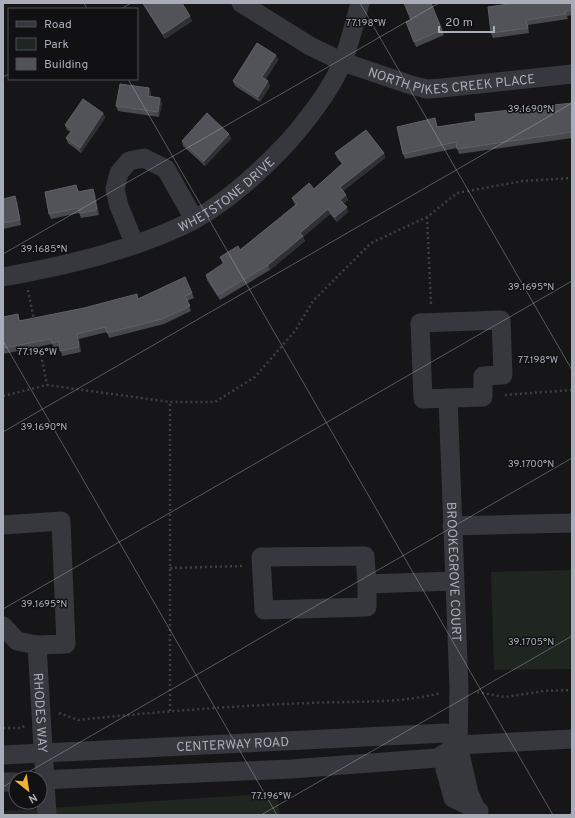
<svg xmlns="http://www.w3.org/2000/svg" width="575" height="818" font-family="Overpass,sans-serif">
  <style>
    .green { fill: #1e261f }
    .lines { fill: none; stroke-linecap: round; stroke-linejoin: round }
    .path { stroke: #3d3f44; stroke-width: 2.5; stroke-dasharray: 2 3; stroke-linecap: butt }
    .minor { stroke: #37383d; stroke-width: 19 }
    .wall { fill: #47494d }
    .shaded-wall { fill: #2f3033 }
    .building { fill: #525359; stroke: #5f6168 }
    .ticks { fill: none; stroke: #a8adb8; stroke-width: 1; stroke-opacity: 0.45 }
    .labels { text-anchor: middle; stroke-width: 3; stroke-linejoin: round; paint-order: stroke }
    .street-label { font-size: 13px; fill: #a8adb8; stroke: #111113 }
    .ticks-label { font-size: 10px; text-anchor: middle; fill: #a8adb8; stroke: #111113; stroke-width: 3; stroke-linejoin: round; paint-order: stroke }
  </style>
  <rect width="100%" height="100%" fill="#161618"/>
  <path class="green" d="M572 570V669L494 670 491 572Z
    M277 793 280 815H3V811Z"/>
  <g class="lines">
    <path class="path" d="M427 217 431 304
      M28 290 34 320
      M39 345 47 385
      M505 395 572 390
      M3 396 47 385 170 402H215L255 377 295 331 313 301 371 243 427 217 457 193 523 181 572 178
      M170 568 243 566
      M477 692 505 697 544 691 572 690
      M170 711V402
      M59 713 78 720C155 712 231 706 308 703 353 701 397 704 441 693
      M3 728H22L24 726"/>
    <g class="minor">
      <path id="s1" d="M241 3 310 46 343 62 411 85 427 89 442 88 572 74"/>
      <path d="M135 245 119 206 115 189 119 173 129 161 144 158 166 169 194 219"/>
      <path id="s2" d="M3 277C68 265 135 250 194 220 230 200 261 171 289 141 308 119 332 88 343 61 350 42 355 22 360 3"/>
      <path d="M501 320 503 375 483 376V397L423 399 420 323Z"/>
      <path id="s3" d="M448 398 459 688 458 745 469 793 476 809"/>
      <path d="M3 525 61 521 66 644 37 645 17 641 3 626"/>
      <path d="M452 526 572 523"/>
      <path d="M367 584 365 556 261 557 264 610 367 607V584L454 581"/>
      <path id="s4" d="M37 645 47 815"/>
      <path d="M458 746 445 769 453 798 479 811"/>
      <path id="s5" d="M3 755 446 733 458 745"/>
      <path d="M40 780 291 769 437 758 458 745 572 739"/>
      <path d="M3 782H16"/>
    </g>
  </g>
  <path class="wall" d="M142 3H182L192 21 165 39Z
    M572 3V15L567 16 568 19 528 25 529 33 493 38 491 33Z
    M408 27 442 30 444 35 416 47Z
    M276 55 278 60 266 79 270 86 260 102 235 86 233 81Z
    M149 88 151 93V97L162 103 159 117 118 111 116 106Z
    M572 103V138L459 154 457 148 405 159 403 154 437 123V127L476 121Z
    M103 113 105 118 81 153 68 143 66 138 71 132 67 130 65 125Z
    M229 134 231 139 205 166 183 146 182 141Z
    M335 153H384L385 158 343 191 346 195 348 200 343 204 348 212 337 222 330 214 303 237 305 241 270 270 220 300 207 280 206 275 223 264 220 257 240 250 295 205 292 198 314 189 342 164 337 158Z
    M76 185 79 192 93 189 95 194 99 215 81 218 79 213 51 219 49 214Z
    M3 199 17 201 21 225 3 229Z
    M192 293 194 298 187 301 191 311 164 324 109 338 107 332 79 339 81 352 62 356 60 346 54 348 52 344 3 354V317L18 314 20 321 138 298Z"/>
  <path class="shaded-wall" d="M190 16 192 21 165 39 163 34Z
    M276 55 278 60 264 82 262 77Z
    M268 81 270 86 260 102 258 97Z
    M149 88 151 93 150 101 148 96Z
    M160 98 162 103 159 117 158 112Z
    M103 113 105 118 81 153 80 148Z
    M229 134 231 139 205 166 204 161Z
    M384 153 385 158 341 192 340 187Z
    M93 189 95 194 99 215 97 210Z
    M346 195 348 200 342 205 340 200Z
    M15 196 17 201 21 225 20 220Z
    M347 207 348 212 337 222 335 217Z
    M328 209 330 214 303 237 305 241 270 270 268 265 300 233Z
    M77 334 79 339 81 352 79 347Z"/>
  <path class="building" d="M143 3H182L190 16 163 34Z
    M404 3H431L442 30 414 42 406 22 411 20Z
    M515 3H572V10L565 11 566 14 526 20 528 28 491 33 488 7Z
    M257 43 276 55 262 77 268 81 258 97 233 81Z
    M120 84 149 88 148 96 160 98 158 112 116 106Z
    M83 99 103 113 80 148 66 138 72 130 65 125Z
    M572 103V132L457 149 456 142 403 154 397 127 435 118 437 127 476 121 475 114Z
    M207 113 229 134 204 161 182 141Z
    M366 130 384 153 340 187 346 195 340 200 347 207 335 217 328 209 300 233 303 236 268 265 218 295 206 275 224 263 220 257 238 246 240 250 297 204 292 198 309 183 314 189 343 163 335 153Z
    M76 185 78 192 93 189 97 210 80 213 78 208 49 214 45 192Z
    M15 196 20 220 3 223V199Z
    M185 277 192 293 185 296 190 306 162 319 107 333 106 327 77 334 79 347 60 351 59 341 52 343 51 339 3 348V317L18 314 19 321 84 308 137 294 138 299Z"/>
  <path class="ticks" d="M84 3 87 9M360 3 572 370M121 9 131 3M3 77 9 74M128 79 553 815M3 254 439 3M3 341 277 815M3 432 572 103M3 609 572 281M18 778 572 458M3 787 16 779M261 815 572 636M568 815 572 813"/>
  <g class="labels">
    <g class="street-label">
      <text dy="5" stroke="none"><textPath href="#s1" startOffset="230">NORTH PIKES CREEK PLACE</textPath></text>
      <text dy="5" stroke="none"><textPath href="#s2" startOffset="241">WHETSTONE DRIVE</textPath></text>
      <text dy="5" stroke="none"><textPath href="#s3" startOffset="174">BROOKEGROVE COURT</textPath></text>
      <text dy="5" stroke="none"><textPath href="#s4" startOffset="68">RHODES WAY</textPath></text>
      <text dy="5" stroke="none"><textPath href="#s5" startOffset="230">CENTERWAY ROAD</textPath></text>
    </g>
  </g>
  <g class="ticks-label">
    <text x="366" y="26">77.198°W</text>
    <text x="531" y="112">39.1690°N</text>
    <text x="44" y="252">39.1685°N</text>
    <text x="531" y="290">39.1695°N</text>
    <text x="37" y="355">77.196°W</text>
    <text x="538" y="363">77.198°W</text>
    <text x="44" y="430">39.1690°N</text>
    <text x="531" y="467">39.1700°N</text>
    <text x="44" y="607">39.1695°N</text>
    <text x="531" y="645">39.1705°N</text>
    <text x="271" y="799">77.196°W</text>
  </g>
  <rect width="575" height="818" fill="none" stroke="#a8adb8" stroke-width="8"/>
  <rect x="8" y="8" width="130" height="72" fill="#111113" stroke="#4d4f55"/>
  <rect x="16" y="21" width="20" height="6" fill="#37383d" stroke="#4d4f55"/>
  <text x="44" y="28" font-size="12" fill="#a8adb8">Road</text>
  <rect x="16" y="38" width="20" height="12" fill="#1e261f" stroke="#4d4f55"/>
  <text x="44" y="48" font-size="12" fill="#a8adb8">Park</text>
  <rect x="16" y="58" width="20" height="12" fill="#525359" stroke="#4d4f55"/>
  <text x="44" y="68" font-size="12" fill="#a8adb8">Building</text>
  <g transform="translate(28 790) rotate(150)"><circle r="19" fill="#111113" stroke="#4d4f55"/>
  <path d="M0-3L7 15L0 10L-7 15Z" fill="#f2b134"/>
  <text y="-6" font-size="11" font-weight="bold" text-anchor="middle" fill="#a8adb8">N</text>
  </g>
  <path d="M439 26v6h55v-6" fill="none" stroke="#a8adb8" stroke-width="2"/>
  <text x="445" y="26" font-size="12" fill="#a8adb8" stroke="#111113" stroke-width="3" paint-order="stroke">20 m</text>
</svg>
